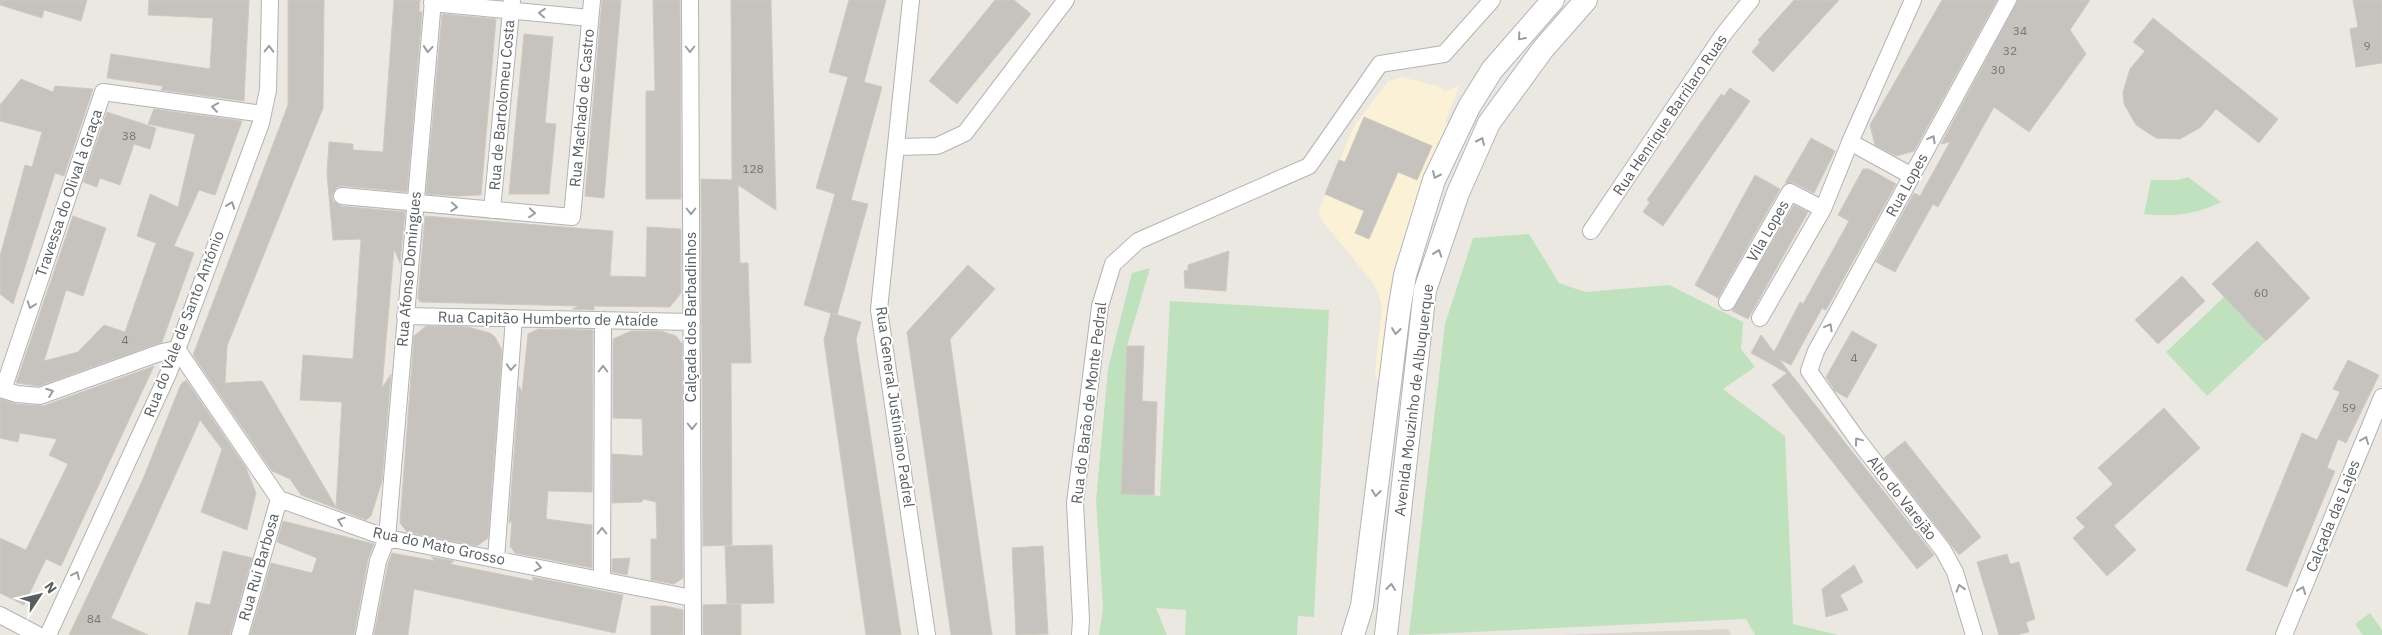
<svg xmlns="http://www.w3.org/2000/svg" width="2382" height="635" font-family="'IBM Plex Sans',sans-serif">
  <style>
    .commercial { fill: #faf1d6 }
    .education { fill: #dbd7cf }
    .green { fill: #c0e1be }
    .building { fill: #c6c3be; stroke: #cfcac0 }
    .lines { fill: none; stroke-linecap: round; stroke-linejoin: round }
    .street-casing { stroke: #b1b3b7; stroke-width: 18 }
    .secondary-casing { stroke: #b2b5ba; stroke-width: 24 }
    .street { stroke: #fff; stroke-width: 16 }
    .secondary { stroke: #fff; stroke-width: 22 }
    .oneway { stroke: #9b9ea0 }
    .labels { text-anchor: middle; stroke-width: 4; stroke-linejoin: round; paint-order: stroke }
    .number-label { font-size: 12px; fill: #747678 }
    .street-label { font-size: 15px; fill: #595d60; stroke: #fff }
  </style>
  <rect width="100%" height="100%" fill="#ebe8e1"/>
  <path class="commercial" d="M1401 77 1441 87 1445 92 1460 85 1445 122 1449 124 1381 394 1375 372 1382 308 1379 294 1372 282 1321 219 1319 210 1354 126 1388 82Z"/>
  <path class="education" d="M1728 629 1731 635H1563L1639 632Z"/>
  <path class="green" d="M2188 177 2221 202C2195 215 2172 217 2144 214L2151 180H2178Z
    M1529 234 1559 283 1585 292 1669 285 1743 322 1741 349 1755 367 1723 389 1785 436 1793 624 1838 635H1755L1746 619 1409 635 1445 324 1473 238Z
    M1150 268 1127 346 1121 493 1160 496 1170 301 1329 310 1314 617 1298 616 1297 635H1185L1186 610 1156 608 1167 635H1099L1103 608 1096 500 1108 369 1132 273Z
    M2224 297 2266 341 2207 396 2166 352Z
    M2370 613 2382 630V635H2363L2355 624Z"/>
  <path class="building" d="M0 0H87L81 21 44 10 42 18 0 5Z
    M149 0H249L244 101 161 90 163 86 107 78 111 54 210 69 213 18 148 15Z
    M288 0H324L323 108 227 346 225 383 262 381 336 507 342 402 300 400 303 355 353 359 361 239 333 240 327 174 329 142 353 144V150L383 152 394 0H420L419 12H422L407 192 343 186 337 187 332 195 333 201 341 206 405 212 400 263 394 249 382 388 391 374 382 481 371 516 366 520 301 495 290 479 272 471 193 355 288 105Z
    M602 0H621L604 198 585 196Z
    M653 0H680L681 199H646V91H655Z
    M731 0H771L776 210 738 185 740 263H748L751 363H731L732 545 703 546 701 179 732 180Z
    M849 0H886L864 82 882 87 851 200 868 204 837 315 804 305 835 194 816 188 848 77 829 72Z
    M995 0H1014L1031 14 957 104 929 81Z
    M1794 0H1839L1773 72 1752 52 1760 42 1758 40Z
    M1942 0H1997L1914 151 1896 156 1875 145 1870 125Z
    M2018 0H2090L2070 30 2086 54 2029 132 1994 107 1938 207 1933 204 1895 272 1876 262 1914 193 1920 196 1950 142 1941 144Z
    M2353 0H2382V63L2356 67 2350 29 2358 27Z
    M442 14 496 19 481 195 457 196 426 194Z
    M2153 18 2278 119 2259 143 2216 109 2201 127 2180 139 2156 138 2136 125 2124 104 2123 92 2130 69 2145 51 2133 42Z
    M524 34 553 37 545 123 556 124 549 194H509Z
    M21 79 53 92 55 86 93 89 64 176 55 173 13 304 0 294V256L25 165 32 167 42 132 0 121V105Z
    M1730 88 1750 101 1663 226 1643 212 1650 202 1647 200 1721 94 1724 96Z
    M154 109 242 121 215 195 199 190 174 246 194 253 162 342 39 386 16 383 73 216 106 228 83 296 66 290 44 361 78 352 104 325 125 332 156 243 137 236 150 194 178 207 195 134 148 124Z
    M107 112 156 128 150 149 134 144 120 185 100 178 97 187 83 182Z
    M1364 117 1432 146 1417 180 1398 172 1369 239 1355 233 1364 211 1325 194 1339 160 1345 162Z
    M1811 138 1835 151 1814 193 1794 183H1785Z
    M1863 169H1869L1896 184 1826 310 1822 308 1791 365 1779 359 1934 555 1917 569 1772 385 1787 373 1751 353 1761 335 1774 352 1800 302 1803 304 1849 221 1838 215Z
    M1755 175 1780 189 1718 298 1695 285Z
    M1794 205 1808 212 1748 319 1732 311Z
    M425 216 613 231 610 276 646 277 647 227 681 229V293L670 307 594 306V310L572 309 579 306 420 302 418 298Z
    M2257 241 2310 298 2266 341 2212 284Z
    M1229 251 1226 291 1185 288 1184 271 1188 270V265Z
    M968 265 995 289 950 339 992 635H951L907 332Z
    M2182 276 2205 301 2158 344 2135 320Z
    M831 313 861 322 856 339 901 635H866L824 340Z
    M426 326 468 327 490 333 495 337 502 350 488 538 477 546 407 532 400 523 414 336Z
    M538 329 593 330 592 492 548 491 546 519 592 525V568L515 553 510 546 512 521 509 523 519 386 522 392 528 334Z
    M631 331H661L676 336 682 344 683 578 674 584 651 580V539H657L656 502 643 499 642 502 612 503V454L643 456 642 419 613 418V339Z
    M1852 331 1877 345 1847 398 1835 391 1826 377Z
    M1127 346H1144L1142 401 1157 402 1154 495 1121 494Z
    M2348 360 2379 375 2346 443 2338 439 2327 468 2335 471 2287 587 2246 570 2302 433 2317 440 2340 392 2333 389Z
    M154 366 61 566 46 559 24 605 0 593V538L26 550 68 464 49 455 57 439 20 433 18 442 0 438V399L16 404 43 406Z
    M186 380 246 468 256 493 247 530 201 512 222 449 200 420 111 618 148 635H69L143 479 181 384Z
    M2164 408 2200 448 2114 526 2136 550 2107 576 2073 538 2085 527 2076 518 2113 484 2098 468Z
    M1905 441 1981 537 1959 555 1884 458Z
    M283 521 374 544 368 559 354 635H250L271 563 312 573 317 558 277 542Z
    M772 545 774 603 727 604 725 546Z
    M1043 546 1048 634 1016 635 1012 548Z
    M223 551 252 558 230 635H188L196 602 210 605Z
    M392 553 435 561 431 557 454 561 450 564 534 581 532 577 623 595 615 633 414 589 408 635H374L388 564Z
    M2007 554 2010 564 2019 562 2035 619 2026 622 2029 632 2016 635H1999L1977 562Z
    M630 558 627 575 612 572V559Z
    M1854 565 1863 582 1840 595 1848 610 1826 617 1822 589Z
    M741 604V635H703V605Z
    M651 606H665L683 610V635H651Z"/>
  <g class="lines">
    <g class="street-casing">
      <path id="street" d="M690 0 693 635
        M911 0 879 310 927 635
        M432 3 590 18
        M897 147 937 146 965 133 1066 0
        M1912 176 1850 142 1913 0
        M342 196 572 217 592 0
        M492 210 512 0
        M1591 231 1723 35 1751 0
        M1727 302 1790 192 1823 209
        M405 316 692 322
        M1760 318 1823 209 1850 142
        M177 349 279 499 387 538 692 598
        M0 389 17 394 40 396 162 352 177 349
        M3 390 103 92 263 114
        M496 559 514 318
        M602 580 603 320
        M0 615 38 635
        M48 635 168 374 261 123 268 90 270 0
        M240 635 279 499
        M364 635 378 561 387 538 433 0
        M1080 635 1081 619 1075 503 1100 306 1113 264 1138 241 1309 166 1380 64 1444 54 1492 0
        M1974 635 1955 572 1943 550 1857 439 1809 371 1816 351 2008 0
        M2284 635 2382 397"/>
    </g>
    <g class="secondary-casing">
      <path id="secondary" d="M1353 635 1362 606 1399 311 1405 275 1434 180 1469 107 1492 70 1553 0
        M1386 635 1425 290 1458 193 1489 123 1543 49 1586 0"/>
    </g>
    <use href="#street" class="street"/>
    <use href="#secondary" class="secondary"/>
  </g>
  <defs><path id="oneway-chevron" d="M-2-3.5L2.5 0L-2 3.5" fill="none" stroke-width="1.6" stroke-linecap="round" stroke-linejoin="round" transform="scale(1.25)"/></defs>
  <g class="oneway">
    <use href="#oneway-chevron" transform="translate(542 13) rotate(-175)"/>
    <use href="#oneway-chevron" transform="translate(1521 37) rotate(131)"/>
    <use href="#oneway-chevron" transform="translate(269 49) rotate(-89)"/>
    <use href="#oneway-chevron" transform="translate(428 49) rotate(95)"/>
    <use href="#oneway-chevron" transform="translate(690 49) rotate(90)"/>
    <use href="#oneway-chevron" transform="translate(215 107) rotate(-172)"/>
    <use href="#oneway-chevron" transform="translate(1932 139) rotate(-61)"/>
    <use href="#oneway-chevron" transform="translate(1481 141) rotate(-66)"/>
    <use href="#oneway-chevron" transform="translate(1436 175) rotate(114)"/>
    <use href="#oneway-chevron" transform="translate(231 205) rotate(-70)"/>
    <use href="#oneway-chevron" transform="translate(454 207) rotate(4)"/>
    <use href="#oneway-chevron" transform="translate(691 211) rotate(90)"/>
    <use href="#oneway-chevron" transform="translate(532 213) rotate(5)"/>
    <use href="#oneway-chevron" transform="translate(1438 253) rotate(-71)"/>
    <use href="#oneway-chevron" transform="translate(31 305) rotate(109)"/>
    <use href="#oneway-chevron" transform="translate(1829 327) rotate(-61)"/>
    <use href="#oneway-chevron" transform="translate(1396 331) rotate(97)"/>
    <use href="#oneway-chevron" transform="translate(511 367) rotate(94)"/>
    <use href="#oneway-chevron" transform="translate(603 369) rotate(-90)"/>
    <use href="#oneway-chevron" transform="translate(50 392) rotate(-20)"/>
    <use href="#oneway-chevron" transform="translate(692 426) rotate(90)"/>
    <use href="#oneway-chevron" transform="translate(2365 440) rotate(-68)"/>
    <use href="#oneway-chevron" transform="translate(1858 441) rotate(-127)"/>
    <use href="#oneway-chevron" transform="translate(1376 493) rotate(97)"/>
    <use href="#oneway-chevron" transform="translate(341 521) rotate(-161)"/>
    <use href="#oneway-chevron" transform="translate(602 531) rotate(-90)"/>
    <use href="#oneway-chevron" transform="translate(538 567) rotate(11)"/>
    <use href="#oneway-chevron" transform="translate(76 575) rotate(-65)"/>
    <use href="#oneway-chevron" transform="translate(1391 587) rotate(-84)"/>
    <use href="#oneway-chevron" transform="translate(1960 588) rotate(-107)"/>
    <use href="#oneway-chevron" transform="translate(2302 590) rotate(-68)"/>
  </g>
  <g class="labels">
    <g class="number-label">
      <text x="2020" y="35">34</text>
      <text x="2367" y="50">9</text>
      <text x="2010" y="55">32</text>
      <text x="1998" y="74">30</text>
      <text x="129" y="140">38</text>
      <text x="753" y="173">128</text>
      <text x="2261" y="297">60</text>
      <text x="125" y="344">4</text>
      <text x="1854" y="362">4</text>
      <text x="2349" y="412">59</text>
      <text x="94" y="623">84</text>
    </g>
    <g class="street-label">
      <text transform="translate(502 105) rotate(-85)" y="5">Rua de Bartolomeu Costa</text>
      <text transform="translate(582 108) rotate(-85)" y="5">Rua Machado de Castro</text>
      <text transform="translate(1670 115) rotate(-56)" y="5">Rua Henrique Barrilaro Ruas</text>
      <text transform="translate(1907 185) rotate(-61)" y="5">Rua Lopes</text>
      <text transform="translate(69 193) rotate(-71)" y="5">Travessa do Olival à Graça</text>
      <text transform="translate(1768 231) rotate(-60)" y="5">Vila Lopes</text>
      <text transform="translate(409 269) rotate(-85)" y="5">Rua Afonso Domingues</text>
      <text transform="translate(691 317) rotate(-90)" y="5">Calçada dos Barbadinhos</text>
      <text transform="translate(548 319) rotate(1)" y="5">Rua Capitão Humberto de Ataíde</text>
      <text transform="translate(184 324) rotate(-69)" y="5">Rua do Vale de Santo António</text>
      <text transform="translate(1414 400) rotate(-83)" y="5">Avenida Mouzinho de Albuquerque</text>
      <text transform="translate(1089 403) rotate(-83)" y="5">Rua do Barão de Monte Pedral</text>
      <text transform="translate(895 407) rotate(82)" y="5">Rua General Justiniano Padrel</text>
      <text transform="translate(1902 498) rotate(52)" y="5">Alto do Varejão</text>
      <text transform="translate(2333 516) rotate(-68)" y="5">Calçada das Lajes</text>
      <text transform="translate(439 546) rotate(12)" y="5">Rua do Mato Grosso</text>
      <text transform="translate(259 567) rotate(-74)" y="5">Rua Rui Barbosa</text>
    </g>
  </g>
  <g transform="translate(40 595) rotate(55)" stroke="#ffffff" stroke-width="4" paint-order="stroke">
  <path d="M0-4L9 19L0 12L-9 19Z" fill="#595d60"/>
  <text y="-8" font-size="14" font-weight="bold" text-anchor="middle" fill="#595d60">N</text>
  </g>
</svg>
